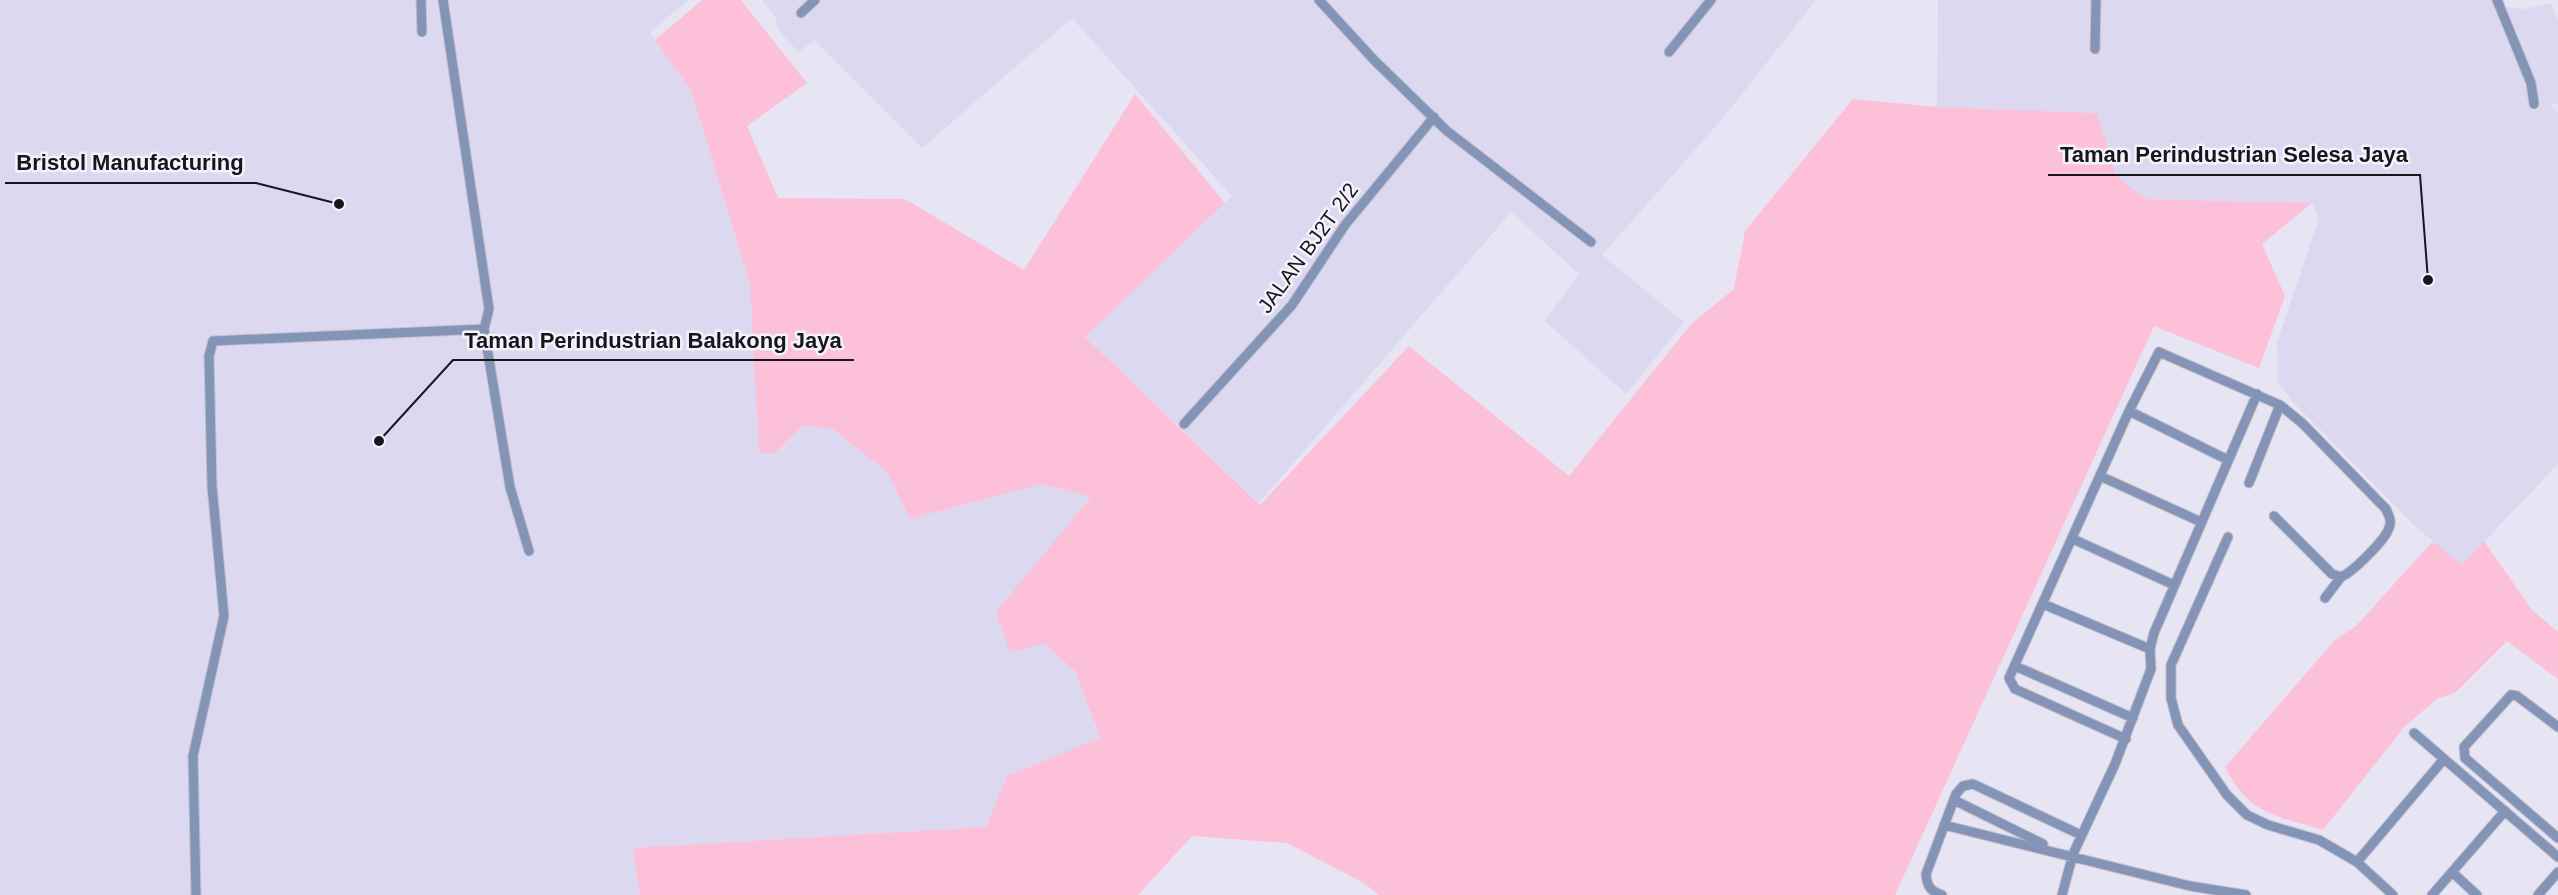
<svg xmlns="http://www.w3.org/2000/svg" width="2558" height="895" font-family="Arial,sans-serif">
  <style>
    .built { fill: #dcd8f0 }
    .green { fill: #fdc0d9 }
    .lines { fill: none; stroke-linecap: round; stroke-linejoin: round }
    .minor-casing { stroke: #c2bfcd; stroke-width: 11 }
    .minor { stroke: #8394b7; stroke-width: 9 }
    .labels { text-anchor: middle; stroke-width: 5; stroke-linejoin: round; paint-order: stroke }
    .street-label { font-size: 21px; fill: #17161c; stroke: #f4f3fc }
    .leader { fill: none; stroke: #17161c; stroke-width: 2 }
    .callout-dot { fill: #17161c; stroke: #f4f3fc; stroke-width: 2 }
    .callout-label { font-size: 22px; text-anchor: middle; font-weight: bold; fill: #17161c; stroke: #f4f3fc; stroke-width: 5; stroke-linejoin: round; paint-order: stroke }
  </style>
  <rect width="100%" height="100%" fill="#e7e4f4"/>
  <path class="built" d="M0 0H688L650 32 691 90 750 284 759 452 777 453 803 425 833 429 887 472 910 519 1041 484 1092 497 1044 643 1075 671 1100 739 1007 776 986 827 634 848 640 895H0Z
    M762 0H1816L1724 117 1602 255 1684 322 1626 394 1545 321 1579 274 1511 212 1259 503 1082 334 1232 196 1072 18 922 148 814 40 799 53 778 30 775 17Z
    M1938 0H2504L2506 7 2524 9 2551 3 2558 19V103L2550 105 2558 113V464L2462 565 2417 528 2291 400 2278 381 2277 343 2319 218 2312 203 2145 199 2116 175 2097 113 1937 107Z"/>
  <path class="green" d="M702 0H741L807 83 747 126 778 198 905 199 1024 270 1135 94 1225 203 1085 337 1260 505 1409 346 1569 476 1692 323 1734 289 1745 231 1853 99 1937 107 2097 113 2116 175 2145 199 2312 203 2262 244 2285 296 2259 368 2154 326 1895 895H1379L1364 883 1287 843 1192 836 1138 895H640L633 848 986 827 1007 776 1100 738 1075 671 1044 643 1010 653 996 612 1091 497 1041 484 910 519 887 472 833 429 803 425 776 453H759L750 284 691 90 655 40Z
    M2433 541 2462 565 2484 541 2532 610 2558 632V679L2507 641 2456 692 2437 699 2405 726 2323 830C2275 815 2249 815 2225 767L2335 640 2356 626Z"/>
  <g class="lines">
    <g class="minor-casing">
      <path id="minor" d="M421 0 422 32
        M443 0 489 309 484 329 510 487 529 551
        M1319 0 1374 60 1447 131 1591 242
        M2497 0 2531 83 2534 104
        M801 13 815 0
        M2095 49 2096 0
        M1669 52 1711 0
        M2129 411 2228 460
        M1184 424 1292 305 1345 225 1434 117
        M2100 476 2201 522
        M2249 483 2280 405
        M2274 516 2332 574 2341 577
        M2228 537 2171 665V698L2178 725 2227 795 2247 815 2268 825 2319 840 2357 862 2393 895
        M2073 539 2174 585
        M2325 598 2341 577
        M2043 604 2150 649
        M2015 666 2133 718
        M2558 727 2517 696 2511 695 2464 747 2465 758 2558 838
        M2414 733 2558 857
        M2126 739 2015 689 2009 678 2129 411 2159 352 2280 405 2302 423 2386 509C2389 516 2392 521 2389 528 2385 540 2353 572 2341 577
        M1954 800 2043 844
        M1944 825 2190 886 2246 895
        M2357 862 2444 759
        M2452 872 2477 895
        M196 895 193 756 224 616 212 486 209 356 213 341 484 329
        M1942 895C1930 891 1927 886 1926 874L1956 794 1963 786 1973 784 2081 835
        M2062 895 2073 854 2115 764 2151 669 2150 649 2154 633 2257 394
        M2432 895 2505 811
        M2538 895 2558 872"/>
    </g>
    <use href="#minor" class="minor"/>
  </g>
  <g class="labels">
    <g class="street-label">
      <text transform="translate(1308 248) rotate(-54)" y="7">JALAN BJ2T 2/2</text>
    </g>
  </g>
  <path class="leader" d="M2428 280L2420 175H2048M339 204L256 183H5M379 441L453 360H854"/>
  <g class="callout-dot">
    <circle cx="2428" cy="280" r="6"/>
    <circle cx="339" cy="204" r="6"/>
    <circle cx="379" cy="441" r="6"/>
  </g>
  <g class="callout-label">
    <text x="2234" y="162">Taman Perindustrian Selesa Jaya</text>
    <text x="130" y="170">Bristol Manufacturing</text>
    <text x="653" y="348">Taman Perindustrian Balakong Jaya</text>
  </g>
</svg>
